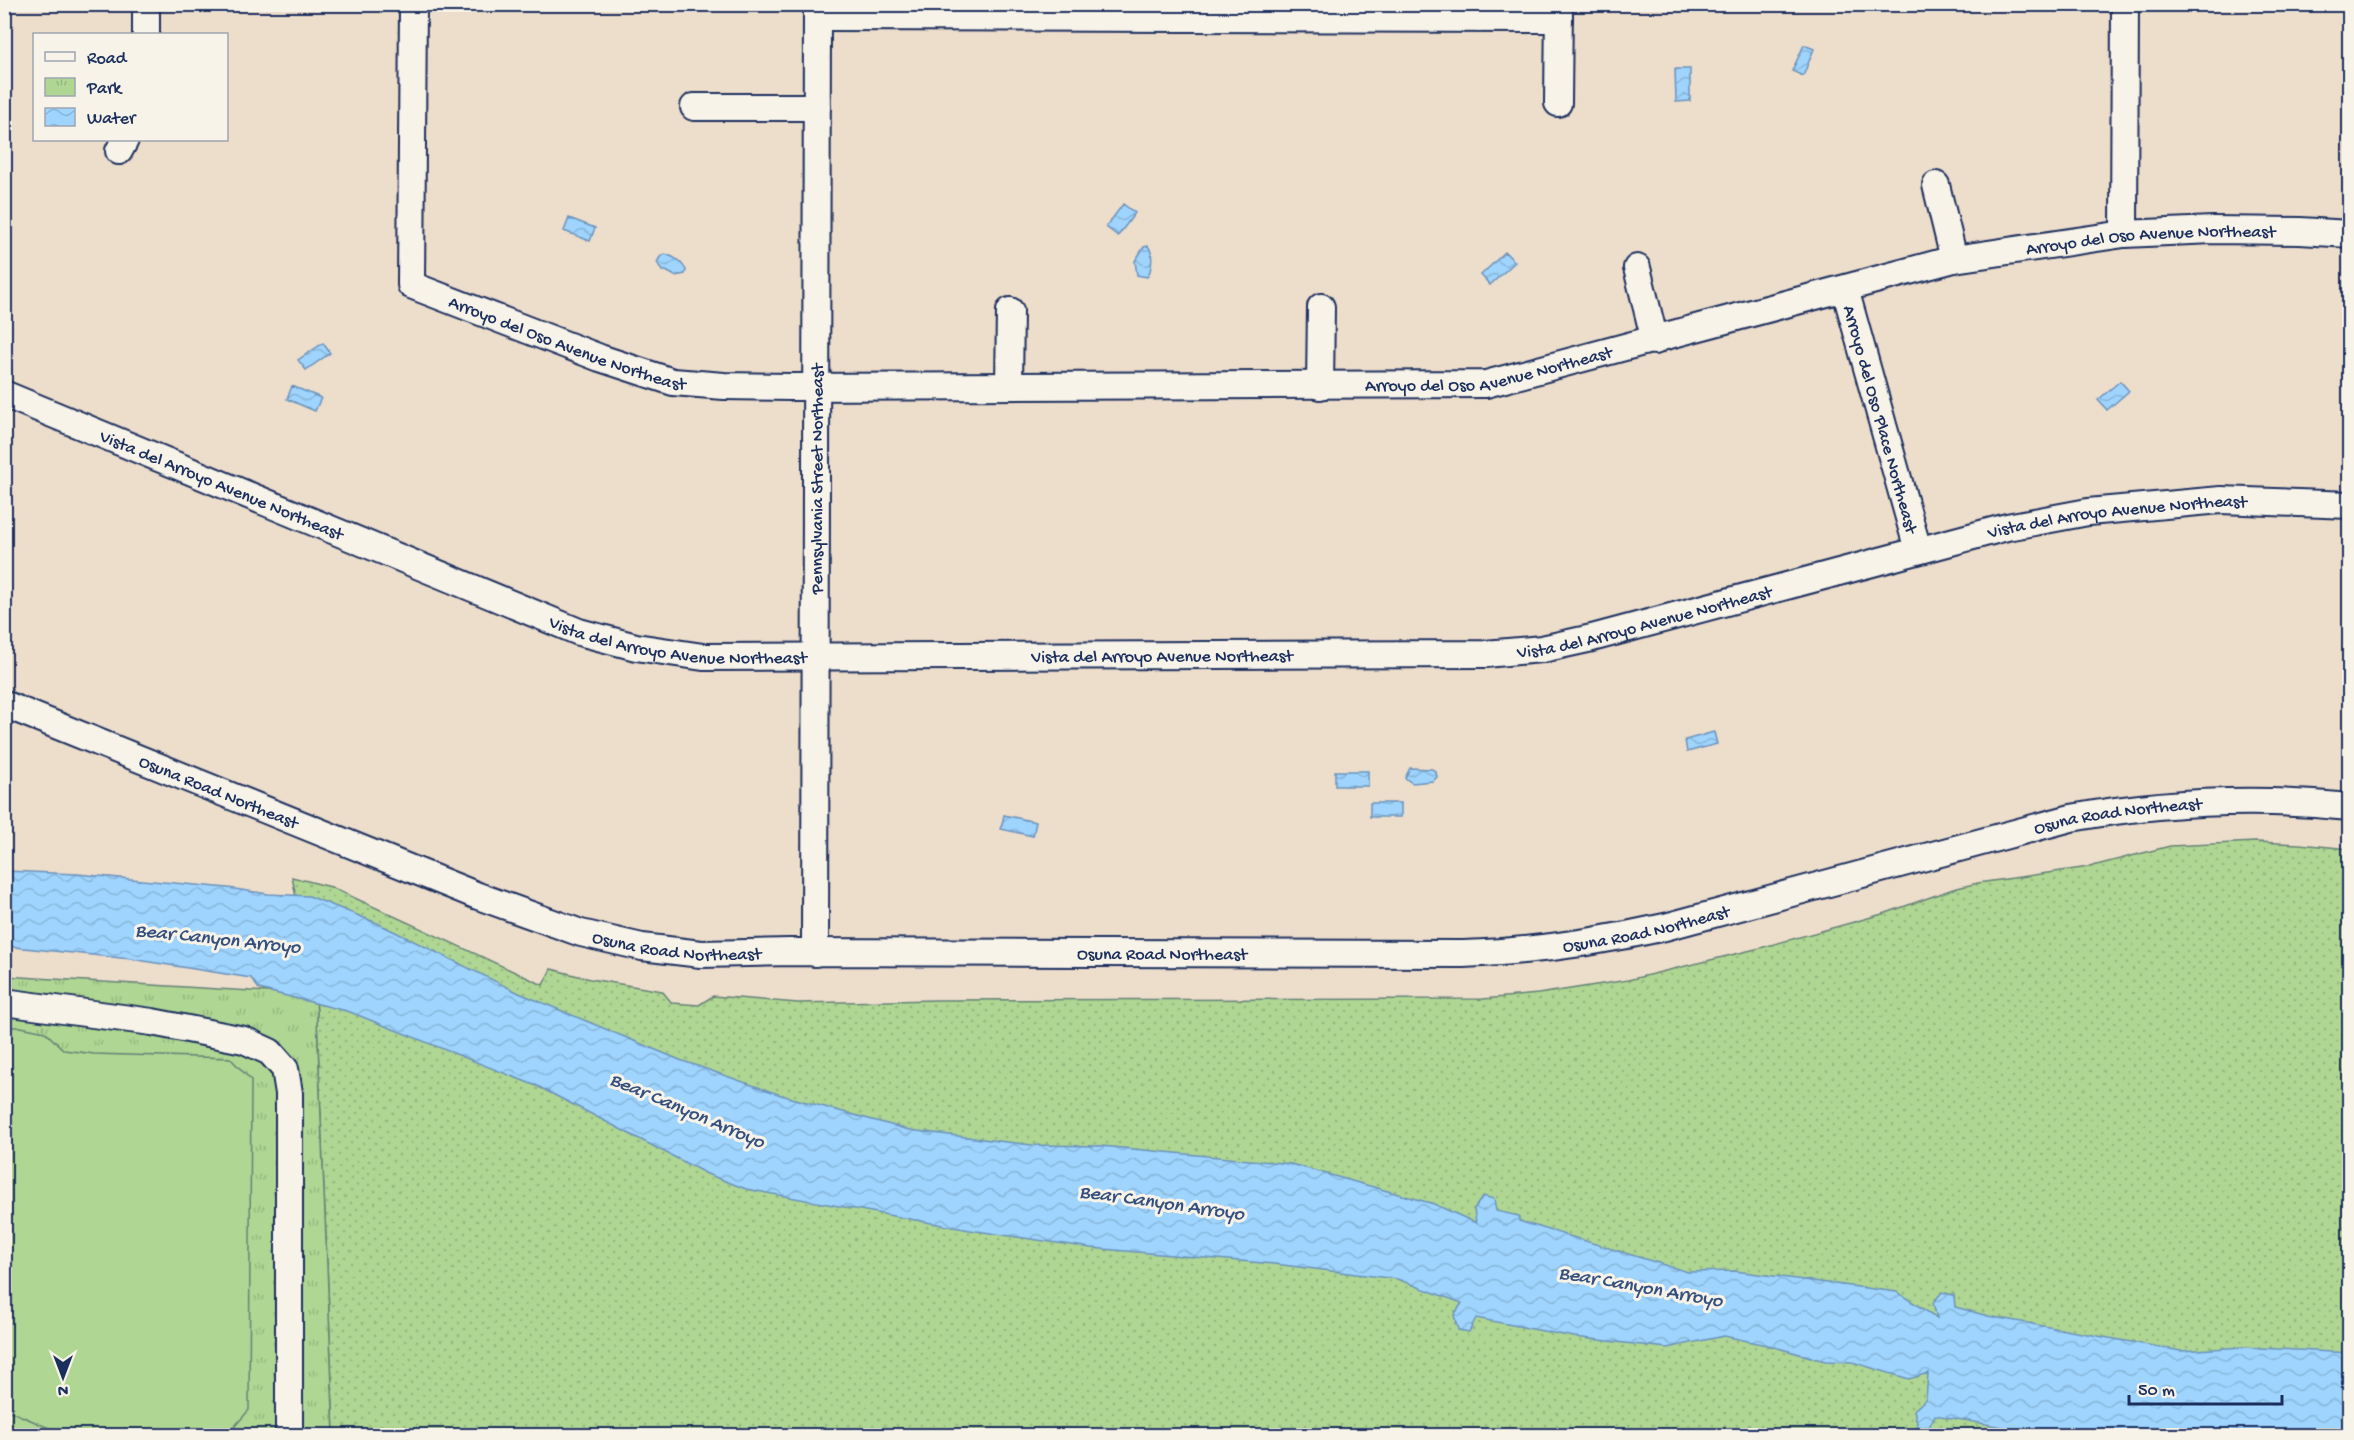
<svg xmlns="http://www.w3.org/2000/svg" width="2354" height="1440" font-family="'Gochi Hand',sans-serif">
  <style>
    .grass { fill: url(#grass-dots); stroke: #658278; stroke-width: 1.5 }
    .park { fill: url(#park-tufts); stroke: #658278; stroke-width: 1.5 }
    .pitch { fill: #afd692; stroke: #658278; stroke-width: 1.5 }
    .water { fill: url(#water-waves); stroke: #6a92bd; stroke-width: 1.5 }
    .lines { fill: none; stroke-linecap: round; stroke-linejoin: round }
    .minor-casing { stroke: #1b2f5e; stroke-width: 30 }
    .minor { stroke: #f7f3e8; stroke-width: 26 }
    .labels { text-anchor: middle; stroke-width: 6; stroke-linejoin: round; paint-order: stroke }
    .street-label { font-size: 18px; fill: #1b2f5e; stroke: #f7f3e8 }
    .water-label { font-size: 20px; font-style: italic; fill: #35507e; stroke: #f7f3e8 }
  </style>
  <defs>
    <pattern id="grass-dots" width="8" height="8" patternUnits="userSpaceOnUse" patternTransform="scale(1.5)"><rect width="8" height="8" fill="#afd692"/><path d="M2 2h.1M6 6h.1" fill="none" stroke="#96b880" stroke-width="1.8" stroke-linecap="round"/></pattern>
    <pattern id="park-tufts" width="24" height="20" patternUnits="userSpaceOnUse" patternTransform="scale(1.5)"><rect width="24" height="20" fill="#afd692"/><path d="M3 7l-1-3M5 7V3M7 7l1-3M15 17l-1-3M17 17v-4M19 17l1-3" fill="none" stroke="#96b880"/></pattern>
    <pattern id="water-waves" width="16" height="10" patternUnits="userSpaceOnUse" patternTransform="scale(1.5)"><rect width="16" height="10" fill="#9ed4fd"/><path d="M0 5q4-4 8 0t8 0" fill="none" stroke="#88b6db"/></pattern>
  </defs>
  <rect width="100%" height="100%" fill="#edddcb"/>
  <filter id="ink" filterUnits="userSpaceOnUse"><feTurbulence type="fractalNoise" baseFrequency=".0167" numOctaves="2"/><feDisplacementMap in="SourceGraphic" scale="12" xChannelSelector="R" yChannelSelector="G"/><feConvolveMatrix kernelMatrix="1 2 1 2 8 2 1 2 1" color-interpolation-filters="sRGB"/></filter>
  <g filter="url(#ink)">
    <path class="grass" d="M2256 842 2299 844 2349 849V1435H334L316 995 292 877 331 887 543 985 551 969 590 979 662 991 672 1003 699 1005 713 996 798 1003 936 1000 1483 999 1538 994 1628 980 1760 948 1886 913 1953 889 1978 883 2089 867 2170 846Z"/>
    <path class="park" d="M4 976 316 995 334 1435H5Z"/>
    <path class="pitch" d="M5 1027H21L45 1032 64 1050 94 1054 230 1058 251 1080 249 1410 227 1435H65L5 1409Z"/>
    <path class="water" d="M1804 45 1814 49 1803 76 1792 71Z
      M1675 69H1690V101L1676 102Z
      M1123 204 1135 213 1118 236 1106 227Z
      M569 218 595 228 590 241 564 231Z
      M1148 246C1154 253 1152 270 1147 277L1137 275 1135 261 1144 247Z
      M1505 252 1515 262 1490 285 1481 275Z
      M665 254C675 257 681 261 686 270L685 274 675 276 666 271H662L657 262 660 257Z
      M323 343 330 353 306 370 298 360Z
      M2120 381 2129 391 2107 410 2098 400Z
      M292 386 321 398 315 411 287 399Z
      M1714 732 1717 744 1687 752 1685 740Z
      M1410 768 1432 769 1436 772 1437 777 1433 781 1412 783 1405 778Z
      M1335 771H1368V786H1335Z
      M1370 803H1401V817H1370Z
      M1004 815 1036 822 1033 836 1001 829Z
      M5 871 77 874 228 888 268 894 309 896 377 923 519 993 680 1060 781 1095 909 1130 1032 1145 1101 1146 1291 1164 1434 1204 1476 1223 1474 1209 1483 1196 1494 1199 1496 1211 1519 1216V1221L1688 1272 1735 1271 1897 1292 1937 1318 1933 1303 1942 1292 1954 1295 1955 1307 1988 1316 2181 1351 2243 1347 2349 1353V1435H2048L1935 1415 1929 1427H1918L1914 1410 1926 1399 1928 1373 1909 1379 1852 1362 1825 1361 1767 1345 1724 1336 1667 1348 1574 1337 1476 1318 1469 1332 1458 1330 1454 1315 1462 1303 1397 1279 1274 1264 1091 1248 970 1230 746 1189 707 1174 539 1087 350 1012 259 989 251 978 131 959 5 946Z"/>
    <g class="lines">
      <g class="minor-casing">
        <g id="minor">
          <path id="s1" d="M413 4 411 285 600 358 673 382 724 386 791 387 1486 384 1954 259 2124 234 2213 230 2300 231 2350 234"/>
          <path d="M818 17 1559 19"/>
          <path d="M146 34V4"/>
          <path d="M1558 103 1559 4"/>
          <path d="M694 107H817"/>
          <path d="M119 151 125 140"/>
          <path d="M1936 185 1954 259"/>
          <path d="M2124 234 2125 4"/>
          <path d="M1637 268 1655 341"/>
          <path id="s2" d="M1845 289 1918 550"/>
          <path d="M1009 385 1010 311"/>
          <path d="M1320 386 1321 307"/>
          <path id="s3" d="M4 394 579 632 636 647 703 657 1485 654 1542 649 1592 638 2007 527 2088 512 2221 500 2350 505"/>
          <path id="s4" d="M4 704 478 896 581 933 642 947 701 954 790 952 1463 954C1532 952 1598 942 1665 927L2071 818C2165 801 2255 797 2350 807"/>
          <path id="s5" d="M815 953 817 4"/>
          <path d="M4 1002 152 1022 244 1040 270 1052 285 1069 289 1093V1436"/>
        </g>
      </g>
      <use href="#minor" class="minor"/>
    </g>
  </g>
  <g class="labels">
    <g class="street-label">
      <text dy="6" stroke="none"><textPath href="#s1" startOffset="2056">Arroyo del Oso Avenue Northeast</textPath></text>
      <text dy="6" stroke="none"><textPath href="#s1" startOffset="448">Arroyo del Oso Avenue Northeast</textPath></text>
      <text dy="6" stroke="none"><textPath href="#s1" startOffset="1378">Arroyo del Oso Avenue Northeast</textPath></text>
      <text dy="6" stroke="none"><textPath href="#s2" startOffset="135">Arroyo del Oso Place Northeast</textPath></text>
      <text dy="6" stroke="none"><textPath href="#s5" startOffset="474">Pennsylvania Street Northeast</textPath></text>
      <text dy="6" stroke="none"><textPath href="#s3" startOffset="236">Vista del Arroyo Avenue Northeast</textPath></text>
      <text dy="6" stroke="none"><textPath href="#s3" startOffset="2180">Vista del Arroyo Avenue Northeast</textPath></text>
      <text dy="6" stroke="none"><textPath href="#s3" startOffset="1694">Vista del Arroyo Avenue Northeast</textPath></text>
      <text dy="6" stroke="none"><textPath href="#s3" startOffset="722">Vista del Arroyo Avenue Northeast</textPath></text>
      <text dy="6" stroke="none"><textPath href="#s3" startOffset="1208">Vista del Arroyo Avenue Northeast</textPath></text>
      <text dy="6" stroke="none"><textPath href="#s4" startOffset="232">Osuna Road Northeast</textPath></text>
      <text dy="6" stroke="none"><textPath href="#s4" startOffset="2176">Osuna Road Northeast</textPath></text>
      <text dy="6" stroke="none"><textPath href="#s4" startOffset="1690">Osuna Road Northeast</textPath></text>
      <text dy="6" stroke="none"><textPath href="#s4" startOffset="718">Osuna Road Northeast</textPath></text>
      <text dy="6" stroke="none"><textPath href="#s4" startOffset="1204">Osuna Road Northeast</textPath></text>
    </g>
    <g class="water-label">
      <text transform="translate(218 937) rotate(6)" y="7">Bear Canyon Arroyo</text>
      <text transform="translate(688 1109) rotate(23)" y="7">Bear Canyon Arroyo</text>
      <text transform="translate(1162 1201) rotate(8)" y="7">Bear Canyon Arroyo</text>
      <text transform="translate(1641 1285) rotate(10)" y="7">Bear Canyon Arroyo</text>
    </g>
  </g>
  <rect width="2354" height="1440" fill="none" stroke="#f7f3e8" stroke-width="24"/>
  <rect x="12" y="12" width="2330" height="1416" fill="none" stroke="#1b2f5e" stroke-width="2" filter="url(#ink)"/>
  <rect x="33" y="33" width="195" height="108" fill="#f7f3e8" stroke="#9fa5b1" stroke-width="1.5"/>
  <rect x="45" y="52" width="30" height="9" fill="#f7f3e8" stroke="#9fa5b1" stroke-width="1.5"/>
  <text x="87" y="63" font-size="18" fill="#1b2f5e">Road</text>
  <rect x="45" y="78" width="30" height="18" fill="url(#park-tufts)" stroke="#9fa5b1" stroke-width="1.5"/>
  <text x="87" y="93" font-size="18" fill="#1b2f5e">Park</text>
  <rect x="45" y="108" width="30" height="18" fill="url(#water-waves)" stroke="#9fa5b1" stroke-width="1.5"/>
  <text x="87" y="123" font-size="18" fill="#1b2f5e">Water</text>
  <g transform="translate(63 1377) rotate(180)" stroke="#f7f3e8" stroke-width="4.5" paint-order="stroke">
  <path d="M0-4.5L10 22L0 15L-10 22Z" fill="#1b2f5e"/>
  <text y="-9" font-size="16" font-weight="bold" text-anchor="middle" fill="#1b2f5e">N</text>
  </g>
  <path d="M2129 1395v9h153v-9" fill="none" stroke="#1b2f5e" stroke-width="3"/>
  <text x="2138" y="1395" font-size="18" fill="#1b2f5e" stroke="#f7f3e8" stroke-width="4.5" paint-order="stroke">50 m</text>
</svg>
